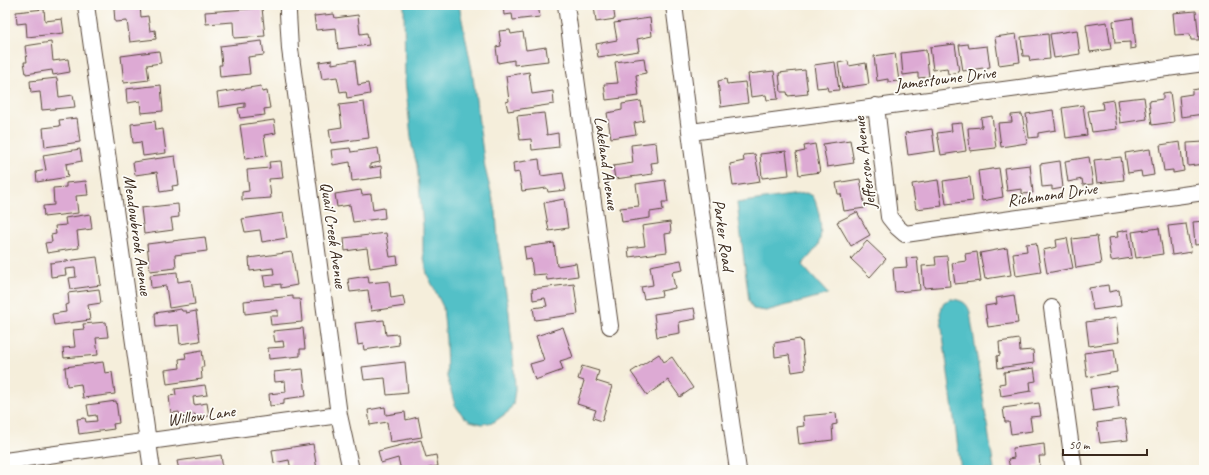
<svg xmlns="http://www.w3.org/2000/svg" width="1209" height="475" font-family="Caveat,sans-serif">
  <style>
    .water { fill: #52c0c7; stroke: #467572 }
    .building { fill: #ddaad4 }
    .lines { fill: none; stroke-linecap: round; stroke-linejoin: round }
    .minor-casing { stroke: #57473a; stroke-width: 18 }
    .minor { stroke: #fff; stroke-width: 16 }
    .labels { text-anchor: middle; stroke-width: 3.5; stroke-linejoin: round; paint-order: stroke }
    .street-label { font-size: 17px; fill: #3b2a1e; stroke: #fdfcf7 }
  </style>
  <rect width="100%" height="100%" fill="#fdfcf7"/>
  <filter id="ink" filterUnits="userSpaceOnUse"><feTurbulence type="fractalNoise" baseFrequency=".025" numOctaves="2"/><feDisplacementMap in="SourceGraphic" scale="8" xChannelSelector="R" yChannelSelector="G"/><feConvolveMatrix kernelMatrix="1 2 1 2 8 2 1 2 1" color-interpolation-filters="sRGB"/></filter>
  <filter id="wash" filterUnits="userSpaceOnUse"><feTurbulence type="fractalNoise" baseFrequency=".012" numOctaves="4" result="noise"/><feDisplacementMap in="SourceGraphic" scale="16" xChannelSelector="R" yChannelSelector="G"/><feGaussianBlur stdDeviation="0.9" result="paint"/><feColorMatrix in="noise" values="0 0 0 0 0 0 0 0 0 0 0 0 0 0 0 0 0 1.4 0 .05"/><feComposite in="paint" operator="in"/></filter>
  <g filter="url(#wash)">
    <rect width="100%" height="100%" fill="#f5eedb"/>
    <path class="water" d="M404 5H459L472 70 485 168 496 212 498 244 509 312 514 369 515 389 513 404 508 412 494 422 482 424 470 421 463 416 455 405 447 377 446 339 443 307 427 274 423 252V226L417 165 412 146 405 80Z
      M806 193 813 196C819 208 824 233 818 245 814 252 807 259 802 265L828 294 766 311 753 309 749 301 737 203Z
      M951 299C961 300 967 302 970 312L994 470H961L940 313 944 302Z"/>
    <g id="blocks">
      <path class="building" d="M503 5H538L540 17 513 20 512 14 504 15Z
        M594 5H613L615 19 596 22Z
        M140 6 141 17 148 16 150 31 155 30 156 39 130 42 127 21 115 22 114 9Z
        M262 8 265 36 234 38 233 22 206 24 205 12Z
        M44 9 45 21 62 19 64 33 27 37 26 23 17 24 16 12Z
        M1196 11 1199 40H1191L1190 34 1175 35 1173 13Z
        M334 14 335 18 358 15 360 34 367 33 369 45 338 49 336 28 316 30 314 16Z
        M650 18 652 36 637 39 639 51 598 57 596 44 617 40 614 23Z
        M1133 18 1136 48 1130 49V42L1115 43 1113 21Z
        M1107 22 1111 49 1090 52 1086 25Z
        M510 30 511 34 523 32 526 50 546 47 548 61 514 65V60L498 63 496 47 501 46 499 31Z
        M1077 30 1080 54 1054 58 1050 34Z
        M1016 34 1020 62 999 65 995 37Z
        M1048 34 1050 59 1030 61 1029 56H1023L1021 37Z
        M262 41 264 55 248 57 250 74 220 77 219 65H222L220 46Z
        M51 42 53 61 68 59 70 72 53 75 52 70 26 74 24 62H27L25 46Z
        M955 44 959 72 948 74 947 68 933 70 930 47Z
        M968 44 969 48 987 46 990 67 963 71 959 45Z
        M926 50 929 77 918 78V73L903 75 901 53Z
        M159 51 161 63 147 65 149 80 124 83 121 56Z
        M895 53 899 81 888 82V79L877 81 874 56Z
        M644 58 646 73 636 75 639 96 606 100 604 84 618 83 615 62Z
        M332 60V64L355 60 358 85 368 83 370 94 347 98 346 91 340 92 337 77 322 79 319 62Z
        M848 61 849 66 866 63 869 84 842 88 838 63Z
        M835 62 839 90 828 91 827 87 817 88 814 65Z
        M805 70 808 94 788 96 787 92H781L779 73Z
        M774 71 778 99 767 100 766 95 751 97 748 74Z
        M529 72 532 94 553 91 554 104 508 111 506 102 509 101 506 76Z
        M57 78 59 97 73 95 75 107 42 110 40 92 31 93 30 81Z
        M726 79 727 84 745 82 748 103 721 107 718 81Z
        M161 85 163 111 141 113 140 101 127 103 126 89Z
        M261 86 262 92 267 91 270 108 264 109 265 115 240 118 238 108 245 107V103L219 107 217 93Z
        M1204 88V114L1181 117 1179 96 1192 94V90Z
        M1170 92 1174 122 1152 125 1149 101 1163 99V93Z
        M1144 97 1147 119 1120 123 1117 100Z
        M1113 100 1117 129 1092 132 1088 111 1103 109 1102 102Z
        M641 101 644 121 634 123 636 134 611 138 607 113 622 110V104Z
        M364 102 369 138 331 143 329 129 342 127 339 105Z
        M1083 105 1087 135 1066 138 1062 108Z
        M1053 110 1056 130 1038 133V137L1029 138 1026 114Z
        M544 113 547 135 558 133 559 147 532 150 531 139 520 140 517 116Z
        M1022 114 1027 143 1001 147 998 123 1012 122 1011 115Z
        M992 116 996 148 970 151 968 128 982 127 981 118Z
        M77 118 80 142 45 147 43 128 60 126 59 120Z
        M274 120 276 133 264 135 267 156 245 159 240 125Z
        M155 121 156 130 163 129 166 153 143 156 141 142 133 143 131 124Z
        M962 123 966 151 941 155 937 133 952 131 951 124Z
        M932 129 935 151 908 155 905 133Z
        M850 140 854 163 827 167 823 144Z
        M656 142 658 162 651 163 653 174 615 179 613 166 633 163 631 145Z
        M1180 142 1184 171 1173 173V170L1164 171 1160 145Z
        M1204 142V164L1188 166 1187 143Z
        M815 144 820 172 799 175 796 153 805 151 804 146Z
        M350 148 351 152 378 148 380 162 370 164V168L381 166 382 177 352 181 350 162 333 165 331 150Z
        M80 149 82 161 66 164 68 177 37 182 36 172 46 170 43 155Z
        M1150 149 1154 175 1142 177 1141 171 1128 173 1125 153Z
        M786 151 789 175 762 178 760 154Z
        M755 154 760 182 733 186 730 164 744 161 743 155Z
        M175 156 179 185 172 186 173 190 160 192 157 172 135 175 133 162Z
        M1089 157 1093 184 1083 185 1082 179 1068 182 1065 161Z
        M1121 157 1124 180 1097 183 1094 160Z
        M539 159 541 176 563 173 566 190 548 192 547 188 522 191 519 172 514 173 513 163Z
        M281 161 283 178 269 179 271 198 242 200V192L249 191 247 170 270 168 269 162Z
        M1060 161 1063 188 1052 190V186L1042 187 1040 164Z
        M1030 165 1033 193 1022 194V189L1007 191 1004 168Z
        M999 168 1003 197 982 201 978 171Z
        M970 177 973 201 946 204 943 181Z
        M860 179 865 208 844 211 841 194H838L836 183Z
        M665 180 668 202H662L663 210 650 212V218L622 222 620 208 639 206 636 184Z
        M938 180 942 206 916 209 912 184Z
        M86 181 88 195 76 196 78 213 44 217 43 206 54 205 53 188 66 187V183Z
        M361 190 362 195 371 194 373 210 384 208 385 218 353 222 350 205 337 207 335 194Z
        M564 199 568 228 549 231 544 203Z
        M178 204 179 217 171 218 173 230 144 234 141 208Z
        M857 212 870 235 851 246 837 222Z
        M283 213 287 238 262 242 260 230 245 232 242 219Z
        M90 214 92 229 77 231 79 248 47 253 45 243 52 242 51 235 56 234 55 226 66 225 65 218Z
        M1204 221V244L1195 245 1193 222Z
        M670 222 671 233 665 234 667 252 629 257 628 248 645 246 642 226Z
        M1186 224 1191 252 1172 255 1168 226Z
        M1159 228 1163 254 1136 258 1132 232Z
        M1128 230 1132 258 1111 261 1108 238 1118 237 1117 232Z
        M386 233 390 257 397 256 398 264 370 268 367 248 345 251 344 238Z
        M1097 236 1101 264 1076 268 1072 239Z
        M205 237 207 251 175 255 176 268 150 271 147 244Z
        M1067 238 1073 268 1047 273 1043 250 1057 247 1056 240Z
        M867 241 886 259 870 277 851 259Z
        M554 243 557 266 576 263 578 276 547 280 546 274 533 275 531 259 526 260 524 247Z
        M1036 243 1041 272 1016 276 1013 253 1027 251 1026 244Z
        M1007 248 1011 275 985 279 980 253Z
        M292 252 297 285 281 288V284L265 286 263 275 274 274 273 268 250 271 249 258Z
        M977 252 981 281 955 284 952 263 966 261 965 254Z
        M947 256 950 286 924 288 922 266 936 265 935 257Z
        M97 257 101 285 71 289 69 278 76 277 75 268 65 269 66 275 51 277 50 263Z
        M917 257 920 290 895 292 893 268 907 267 906 258Z
        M681 260 683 270 672 272 675 288 661 291 662 296 644 299 641 287 653 285 650 266Z
        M177 272 178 282 191 280 195 304 169 308 166 286 151 288 150 275Z
        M368 276 369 283 389 281 391 298 403 296 405 306 371 311 368 290 350 292 348 279Z
        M574 284 578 314 535 320 533 308 547 306 545 298 533 300 532 289Z
        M1108 285 1109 292 1119 290 1121 306 1093 310 1089 288Z
        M99 289 101 303 88 305 90 320 54 325 52 314 66 312 65 305 69 304 68 293Z
        M1014 295 1018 323 988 327 985 306 997 304 996 298Z
        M293 296V299H300L302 322 271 325 270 316H278V310L245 314 244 301Z
        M694 308 696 319 679 322 680 333 657 337 654 314Z
        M181 309 182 311H186V313L196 311 200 341 180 344 178 325 156 327 155 313Z
        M1116 318 1119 342 1089 346 1086 322Z
        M384 320 386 335 398 334 399 345 364 350 363 344 358 345 355 323Z
        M106 322 108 337 96 338 98 355 64 358 63 348 75 347 73 330 84 329 83 324Z
        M563 327 573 357 560 361 563 370 535 380 530 364 544 360 536 336Z
        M303 328 305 349H300V356L269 359 268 348 284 347 283 341 275 342 273 331Z
        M800 339 801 342 802 341 805 370 792 372 789 355 775 357 774 343Z
        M1019 339 1020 351 1033 350 1034 363 998 368 997 356 1000 355 999 342Z
        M1114 349 1117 372 1087 377 1084 353Z
        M202 350 204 367H201L202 379 167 384 165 370 180 368 179 359 186 358 185 353Z
        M659 354 664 362 672 357 693 388 680 397 668 380 647 395 631 372Z
        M103 362 105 373 112 372 115 394 83 398 81 384 67 386 65 367Z
        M405 362 408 393 387 395 385 378 364 380 362 367Z
        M582 366 599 371 596 381 612 386 602 421 593 418 596 410 577 404 584 381 578 379Z
        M1034 368 1036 381 1030 382 1031 391 1001 396 999 384 1005 383 1004 372Z
        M303 369 306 396 284 399V404L270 406 269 394 286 392 285 381 275 382 274 372Z
        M205 385 207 395 193 397 194 405 207 403 209 416 195 418V414L180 416 179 412 171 413 169 396 176 395 175 389Z
        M1116 385 1119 407 1093 411 1090 389Z
        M116 401 119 423 113 424 114 429 79 434 77 419 85 418 86 422 97 421 96 415 89 416 87 405Z
        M1039 403 1041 416 1030 417 1032 431 1011 434 1009 422H1005L1003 408Z
        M385 407 386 415 405 412 406 420 418 417 422 437 390 442 387 422 370 425 368 410Z
        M836 413 837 424 832 425 833 440 799 444 797 427 804 426 803 416Z
        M1125 419 1128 440 1100 443 1097 423Z
        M421 440 426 457 436 455 438 466 421 470H401L398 458 381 463 378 451Z
        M313 444 317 470H291L289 460 274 463 272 450Z
        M1044 444 1045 456H1039L1040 466 1010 469 1008 459 1014 458 1013 448Z
        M221 455 223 470H179L177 461Z"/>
    </g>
  </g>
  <g filter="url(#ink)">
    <use href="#blocks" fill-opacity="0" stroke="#57473a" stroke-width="1"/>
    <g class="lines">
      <g class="minor-casing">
        <path id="minor" d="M86 5 152 470
          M288 5V13L290 49 339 415 351 470
          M566 5 610 326
          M674 5 695 170 738 470
          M876 106 889 217 897 227 905 234 1204 192
          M691 132 1204 63
          M1052 308 1074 470
          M5 461 339 415"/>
      </g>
      <use href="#minor" class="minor"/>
    </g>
  </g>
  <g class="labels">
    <g class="street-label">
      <text transform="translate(945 78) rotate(-7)" y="6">Jamestowne Drive</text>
      <text transform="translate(607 163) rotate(82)" y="6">Lakeland Avenue</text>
      <text transform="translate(864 163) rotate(-97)" y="6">Jefferson Avenue</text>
      <text transform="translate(1052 194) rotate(-8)" y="6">Richmond Drive</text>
      <text transform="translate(138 235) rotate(82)" y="6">Meadowbrook Avenue</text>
      <text transform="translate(334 235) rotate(82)" y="6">Quail Creek Avenue</text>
      <text transform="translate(724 235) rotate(82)" y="6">Parker Road</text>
      <text transform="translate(201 415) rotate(-8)" y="6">Willow Lane</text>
    </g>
  </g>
  <rect width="1209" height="475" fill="none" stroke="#fdfcf7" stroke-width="20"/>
  <path d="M1063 449v6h84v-6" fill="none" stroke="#3b2a1e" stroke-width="2"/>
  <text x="1069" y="449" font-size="12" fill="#3b2a1e" stroke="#fdfcf7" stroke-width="3" paint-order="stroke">50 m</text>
</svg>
